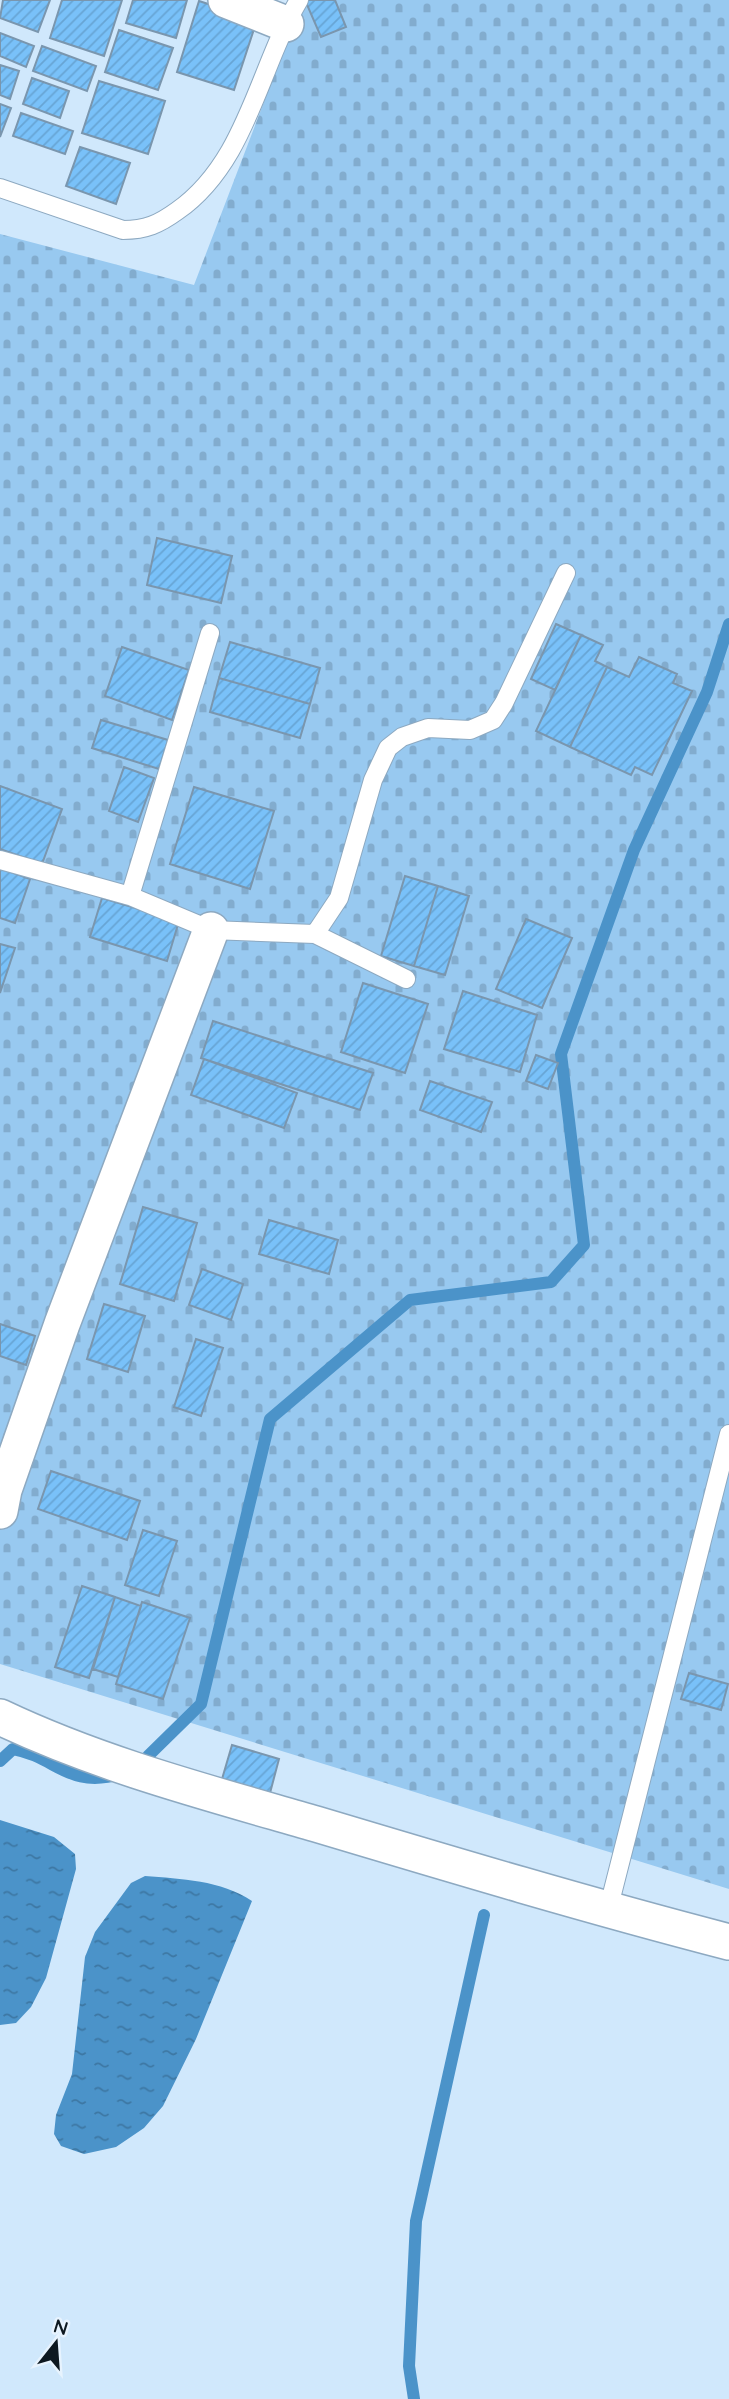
<svg xmlns="http://www.w3.org/2000/svg" width="729" height="2399" font-family="Quicksand,sans-serif">
  <style>
    .cemetery { fill: url(#cemetery-stones) }
    .water { fill: url(#water-ripples) }
    .lines { fill: none; stroke-linecap: round; stroke-linejoin: round }
    .stream { stroke: #4b93c9; stroke-width: 12 }
    .building { fill: url(#building-hatch); stroke: #7a96ae; stroke-width: 2 }
    .service-casing { stroke: #8da9c1; stroke-width: 20 }
    .minor-casing { stroke: #8da9c1; stroke-width: 38 }
    .service { stroke: #fff; stroke-width: 18 }
    .minor { stroke: #fff; stroke-width: 35 }
  </style>
  <defs>
    <pattern id="cemetery-stones" width="16" height="16" patternUnits="userSpaceOnUse" patternTransform="scale(1.75)"><rect width="16" height="16" fill="#98c9f0"/><path d="M2 7V4a2 2 0 0 1 4 0v3zM10 15v-3a2 2 0 0 1 4 0v3z" fill="#82acce"/></pattern>
    <pattern id="water-ripples" width="26" height="14" patternUnits="userSpaceOnUse" patternTransform="scale(1.75)"><rect width="26" height="14" fill="#4b93c9"/><path d="M2 4q2-2 4 0t4 0M15 11q2-2 4 0t4 0" fill="none" stroke="#3d77a3"/></pattern>
    <pattern id="building-hatch" width="6" height="6" patternUnits="userSpaceOnUse" patternTransform="scale(1.75)"><rect width="6" height="6" fill="#79c1f9"/><path d="M-1 1l2-2M0 6l6-6M5 7l2-2" fill="none" stroke="#67a5d5"/></pattern>
  </defs>
  <rect width="100%" height="100%" fill="#d0e8fc"/>
  <path class="cemetery" d="M303 0H729V1889L0 1664V234L194 285Z"/>
  <path class="water" d="M0 1820 54 1837 75 1854 76 1869 46 1978 31 2007 16 2023 0 2025Z
    M145 1876C181 1879 221 1880 252 1901L196 2039 163 2106 144 2128 116 2147 84 2154 61 2146 54 2134 56 2115 72 2074 85 1957 95 1932 131 1883Z"/>
  <g class="lines">
    <path class="stream" d="M148 1756 201 1704 270 1419 410 1300 551 1282 584 1245 561 1054 634 850 707 692 729 624
      M0 1761 13 1749C57 1757 67 1789 121 1774
      M414 2399 409 2366 416 2221 484 1915"/>
  </g>
  <path class="building" d="M3 0H50L38 32 0 18Z
    M62 0H122L104 56 50 38Z
    M133 0H187L176 38 126 23Z
    M305 0H335L346 27 321 37Z
    M199 1 257 20 234 90 177 72Z
    M119 30 173 48 158 90 105 72Z
    M0 33 34 46 26 67 0 56Z
    M42 46 96 66 87 91 33 71Z
    M0 65 19 71 10 99 0 95Z
    M32 78 69 91 60 118 23 104Z
    M99 81 165 101 148 154 82 133Z
    M0 104 11 108 0 137Z
    M21 113 73 131 65 154 13 136Z
    M80 147 130 163 116 204 66 186Z
    M157 538 232 556 221 603 147 585Z
    M556 624 581 635 555 690 531 679Z
    M581 635 603 645 595 661 607 667 570 747 536 731Z
    M230 642 320 668 310 704 219 678Z
    M122 647 189 670 172 720 105 696Z
    M639 657 677 674 673 683 692 691 652 775 635 767 631 775 570 747 607 667 629 677Z
    M219 678 310 704 300 738 210 712Z
    M101 720 168 740 159 769 92 748Z
    M124 767 154 778 138 822 109 811Z
    M0 786 62 809 42 864 0 849Z
    M194 787 274 811 250 889 170 864Z
    M0 868 30 879 15 923 0 918Z
    M405 876 438 886 414 966 381 956Z
    M438 886 469 896 445 975 414 966Z
    M102 898 179 921 167 961 90 937Z
    M526 919 572 938 542 1008 496 989Z
    M0 944 15 948 0 993Z
    M363 983 428 1004 405 1073 341 1052Z
    M463 991 537 1015 520 1072 444 1049Z
    M213 1021 373 1073 360 1110 201 1058Z
    M536 1055 558 1063 548 1089 526 1081Z
    M204 1059 297 1093 284 1128 191 1095Z
    M430 1081 492 1102 481 1132 420 1110Z
    M143 1207 197 1223 174 1301 120 1284Z
    M269 1220 338 1240 329 1274 259 1254Z
    M202 1269 243 1284 231 1320 189 1305Z
    M104 1304 145 1316 128 1372 87 1359Z
    M0 1324 35 1336 26 1365 0 1356Z
    M196 1339 223 1348 201 1416 174 1407Z
    M51 1471 140 1501 127 1540 38 1509Z
    M143 1530 177 1541 159 1596 125 1585Z
    M82 1586 115 1597 89 1678 55 1667Z
    M115 1597 141 1606 118 1677 93 1669Z
    M142 1602 190 1618 163 1699 116 1684Z
    M689 1673 728 1684 721 1710 681 1699Z
    M232 1745 279 1759 270 1793 222 1779Z"/>
  <g class="lines">
    <g class="service-casing">
      <path id="service" d="M0 188 123 230C146 230 159 224 177 211 247 162 258 69 299 0
        M210 633 130 896 211 930 315 934 339 898 373 780 388 748 402 737 428 728 470 730 493 720 504 703 566 573
        M0 860 130 896
        M315 934 406 979
        M608 1910 729 1434"/>
    </g>
    <g class="minor-casing">
      <path id="minor" d="M226 0 286 24
        M0 1511 4 1490 62 1324 211 930
        M0 1717C101 1765 209 1793 316 1824 453 1865 590 1906 729 1942"/>
    </g>
    <use href="#service" class="service"/>
    <use href="#minor" class="minor"/>
  </g>
  <g transform="translate(56 2343) rotate(17)" stroke="#e7f3fe" stroke-width="5" paint-order="stroke">
  <path d="M0-5L12 26L0 18L-12 26Z" fill="#0d1820"/>
  <text y="-10" font-size="19" font-weight="bold" text-anchor="middle" fill="#0d1820">N</text>
  </g>
</svg>
